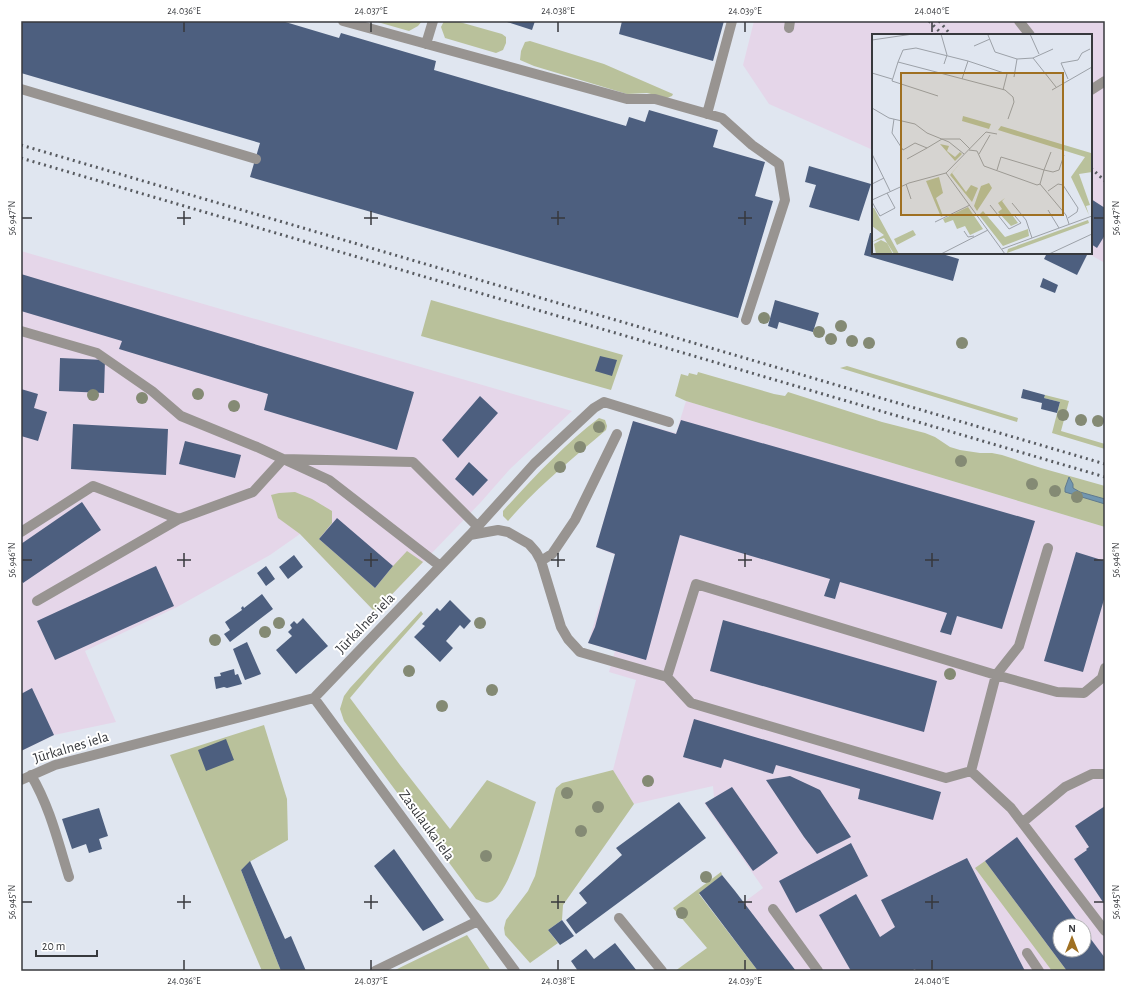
<svg xmlns="http://www.w3.org/2000/svg" width="1126" height="992" font-family="'Alegreya Sans',sans-serif">
  <style>
    .industrial { fill: #e5d6e9; fill-rule: evenodd }
    .green { fill: #b9c19b }
    .water { fill: #7196b0; stroke: #607a8e }
    .building { fill: #4d5f7f }
    .lines { fill: none; stroke-linecap: round; stroke-linejoin: round }
    .minor { stroke: #989491; stroke-width: 10 }
    .rail { stroke: #585b60; stroke-width: 3; stroke-dasharray: 2 4; stroke-linecap: butt }
    .tree { fill: #848a74 }
    .ticks { fill: none; stroke: #37393d; stroke-width: 1.5 }
    .labels { text-anchor: middle; stroke-width: 4; stroke-linejoin: round; paint-order: stroke }
    .street-label { font-size: 15px; fill: #37393d; stroke: #fff }
    .inset-road { fill: none; stroke: #9ca1a8; stroke-width: 1 }
    .view { fill: #9f7022; fill-opacity: 0.15; stroke: #9f7022; stroke-width: 2 }
    .inset-edge { fill: none; stroke: #37393d; stroke-width: 2 }
    .neatline { fill: none; stroke: #37393d; stroke-width: 1.5 }
    .ticks-label { font-size: 10px; text-anchor: middle; fill: #37393d }
  </style>
  <rect width="100%" height="100%" fill="#e0e6f0"/>
  <path class="industrial" d="M754 21H1105V263L1087 253H1091V35H873V150L769 104 743 65Z
    M21 251 290 329 572 411 510 469 481 502 375 612 300 534 270 555 177 607 85 651 116 722 54 735 21 751Z
    M686 401 1105 527V971H796L743 903 763 888 704 803 714 798 713 786 634 804 613 770 636 680 609 672 615 651 588 643 615 555 596 547 633 421 676 433ZM1060 926H1084V950H1060Z"/>
  <path class="green" d="M374 21H422L418 26 409 31Z
    M444 21H456L502 34 506 37V43L503 50 496 53 445 38 441 27Z
    M530 41 604 64 673 94 672 96 667 98 647 93 627 94 534 66 520 60 521 51 525 42Z
    M431 300 623 355 611 390 421 336Z
    M847 366 1018 418 1017 422 840 368Z
    M698 372 774 394 785 396 788 392 882 422 925 433 935 437 950 447 960 450 980 453H992L1002 455 1041 468 1105 486V527L686 401 675 396 681 374 688 376 689 373 697 375Z
    M1045 395 1069 401 1061 431 1105 444V449L1052 433 1060 402 1044 398Z
    M599 418 605 420 607 426 606 430C572 459 537 487 508 521L503 516V511C532 479 566 443 599 418Z
    M295 492 312 499 332 511V523L319 539 375 588 393 566 407 551 423 562 375 612 300 534 278 518 271 495 279 493Z
    M421 611 423 614 377 666 350 698 400 765 450 829 487 780 536 802C530 820 508 898 490 902 485 904 481 901 476 899L344 721 340 709 344 696 350 688Z
    M264 725 287 799 288 840 251 861 241 870 281 971H262L170 755Z
    M613 770 634 804 563 905 562 920 548 930 558 943 530 963 505 935 504 928 506 920 528 891 535 876 539 860 554 795 556 788 562 783Z
    M985 861 1067 971H1052L975 868Z
    M721 872 722 875 699 894 758 971H675L707 948 673 908Z
    M467 935 491 971H393Z"/>
  <path class="water" d="M1069 477 1073 484V488L1080 492 1105 499V504L1065 492V488Z"/>
  <path class="building" d="M21 21H282L339 38 341 33 436 61 434 70 626 126 629 117 645 122 649 110 718 130 713 147 765 162 755 196 773 201 738 318 250 177 260 143 21 73Z
    M504 21H535L532 30Z
    M622 21H724L713 61 619 34Z
    M809 166 871 184 859 221 809 207 816 185 805 182Z
    M1091 199 1105 208V235L1097 248 1091 244Z
    M870 233H873V253H939L959 259 953 281 864 255Z
    M1047 253H1088L1077 275 1044 259Z
    M21 274 414 392 397 450 264 410 268 394 119 349 122 341 21 311Z
    M1043 278 1058 285 1055 293 1040 287Z
    M775 300 819 313 813 332 779 322 777 329 768 326Z
    M600 356 617 360 612 376 595 371Z
    M60 358 105 360 104 393 59 391Z
    M21 389 38 394 34 408 47 412 38 441 21 436Z
    M1023 389 1045 395 1044 398 1060 402 1057 413 1041 409 1042 403 1021 398Z
    M480 396 498 413 458 458 442 440Z
    M681 420 1035 521 1002 629 957 616 951 635 940 632 947 613 840 582 835 599 824 596 830 579 680 535 646 660 588 643 595 627 615 554 596 547 633 421 676 434Z
    M73 424 168 429 166 475 71 469Z
    M185 441 241 455 235 478 179 464Z
    M469 462 488 480 473 496 455 479Z
    M82 502 101 530 23 583 21 580V544Z
    M337 518 393 566 375 588 319 539Z
    M1076 552 1105 561V596L1083 672 1044 661Z
    M294 555 303 567 288 579 279 567Z
    M156 566 174 606 55 660 37 621Z
    M266 566 275 579 266 586 257 573Z
    M262 594 273 609 230 642 224 634 230 630 225 622 242 610 241 608 243 606 244 608Z
    M450 600 471 621 464 629 460 625 446 641 453 648 440 662 414 637 425 626 422 624 437 608 440 611Z
    M303 618 328 646 296 674 276 650 292 636 288 632 292 628 290 625 294 621 297 624Z
    M723 620 937 681 924 732 710 671Z
    M247 642 261 674 245 680 233 649Z
    M234 669 235 675 238 674 242 684 227 688 224 687 216 689 214 677 221 676 220 673Z
    M32 688 54 735 21 751V694Z
    M694 719 941 792 933 820 858 799 860 789 776 765 773 774 724 759 721 768 683 757Z
    M226 739 234 760 206 771 198 750Z
    M790 776 820 790 851 837 817 854 804 837 766 780Z
    M732 787 778 853 753 871 705 803Z
    M679 802 706 838 576 934 566 920 587 903 579 893 622 855 616 848Z
    M1105 806V905L1074 859 1087 850 1086 849 1089 847 1075 826Z
    M99 808 108 836 99 839 102 849 89 853 86 844 72 849 62 819Z
    M1017 837 1081 926H1060V950H1084V930L1105 958V971H1067L985 861Z
    M851 843 868 876 796 913 779 881Z
    M394 849 444 920 423 931 374 866Z
    M967 858 1025 971H916L915 969 911 971H851L819 915 856 894 880 937 895 927 881 900Z
    M250 861 285 939 291 936 306 971H281L241 870Z
    M722 875 735 891 796 971H758L699 893Z
    M562 920 574 936 560 945 548 930Z
    M615 943 637 971H578L571 961 586 949 594 959Z"/>
  <g class="lines">
    <path class="minor" d="M343 21 627 99H655L722 118 752 145 779 164 785 200 746 320
      M1019 21 1030 35
      M789 28 790 21
      M426 44 433 21
      M21 89 256 159
      M1091 90 1105 81
      M707 114 732 21
      M21 331 97 353 152 391 181 416 257 447 329 480 440 566
      M21 532 93 486 179 519 253 492 283 459 413 462 477 526
      M470 535 498 530 508 532 529 544 536 552 541 561 561 627 568 639 580 652 667 677 691 703 946 778 971 771 996 675 696 584 667 677
      M1048 548 1019 646 996 675 1057 692 1084 693 1102 678 1105 668
      M541 561 552 554 575 520 617 434
      M37 601 179 519
      M314 698 515 971
      M971 771 1011 808 1105 931
      M31 775C50 807 58 842 69 877
      M21 780 55 765 314 698 470 535 534 464 594 408 604 402 669 422
      M1023 822 1065 787 1092 774H1105
      M773 909 818 971
      M619 918 662 971
      M1027 953 1039 971
      M375 971 478 921"/>
    <path class="rail" d="M929 21 943 35
      M939 21 951 35
      M21 145 1105 464
      M21 158 1105 477
      M1091 168 1105 181"/>
  </g>
  <g class="tree">
    <circle cx="764" cy="318" r="6"/>
    <circle cx="841" cy="326" r="6"/>
    <circle cx="819" cy="332" r="6"/>
    <circle cx="831" cy="339" r="6"/>
    <circle cx="852" cy="341" r="6"/>
    <circle cx="869" cy="343" r="6"/>
    <circle cx="962" cy="343" r="6"/>
    <circle cx="198" cy="394" r="6"/>
    <circle cx="93" cy="395" r="6"/>
    <circle cx="142" cy="398" r="6"/>
    <circle cx="234" cy="406" r="6"/>
    <circle cx="1063" cy="415" r="6"/>
    <circle cx="1081" cy="420" r="6"/>
    <circle cx="1098" cy="421" r="6"/>
    <circle cx="599" cy="427" r="6"/>
    <circle cx="580" cy="447" r="6"/>
    <circle cx="961" cy="461" r="6"/>
    <circle cx="560" cy="467" r="6"/>
    <circle cx="1032" cy="484" r="6"/>
    <circle cx="1055" cy="491" r="6"/>
    <circle cx="1077" cy="497" r="6"/>
    <circle cx="279" cy="623" r="6"/>
    <circle cx="480" cy="623" r="6"/>
    <circle cx="265" cy="632" r="6"/>
    <circle cx="215" cy="640" r="6"/>
    <circle cx="409" cy="671" r="6"/>
    <circle cx="950" cy="674" r="6"/>
    <circle cx="492" cy="690" r="6"/>
    <circle cx="442" cy="706" r="6"/>
    <circle cx="648" cy="781" r="6"/>
    <circle cx="567" cy="793" r="6"/>
    <circle cx="598" cy="807" r="6"/>
    <circle cx="581" cy="831" r="6"/>
    <circle cx="486" cy="856" r="6"/>
    <circle cx="706" cy="877" r="6"/>
    <circle cx="682" cy="913" r="6"/>
  </g>
  <path class="ticks" d="M184 22V32M371 22V32M558 22V32M745 22V32M932 22V32M184 211V225M371 211V225M558 211V225M745 211V225M22 218H32M177 218H191M364 218H378M551 218H565M738 218H752M1094 218H1104M184 553V567M371 553V567M558 553V567M745 553V567M932 553V567M22 560H32M177 560H191M364 560H378M551 560H565M738 560H752M925 560H939M1094 560H1104M184 895V909M371 895V909M558 895V909M745 895V909M932 895V909M22 902H32M177 902H191M364 902H378M551 902H565M738 902H752M925 902H939M1094 902H1104M184 960V970M371 960V970M558 960V970M745 960V970M932 960V970"/>
  <g class="labels">
    <g class="street-label">
      <text transform="translate(365 623) rotate(-46)" y="5">Jūrkalnes iela</text>
      <text transform="translate(71 747) rotate(-17)" y="5">Jūrkalnes iela</text>
      <text transform="translate(427 825) rotate(54)" y="5">Zasulauka iela</text>
    </g>
  </g>
  <g transform="translate(872 34)">
    <rect width="220" height="220" fill="#e0e6f0"/>
    <path d="M91 82 119 90 117 95 90 87ZM129 92 219 119 220 138 207 140 218 171 214 172 217 181 199 143 213 123 126 96ZM68 110 77 112 75 117 83 123 88 118 90 120 83 127ZM90 127 80 139 94 158 99 151 106 154 100 168 78 141ZM67 143 71 159 64 164 71 182 69 183 54 147ZM117 149 120 154 105 177 102 172 109 152ZM133 164 130 167 146 189 139 192 126 178 130 175 126 169ZM96 173 111 195 98 201 93 192 85 195 81 186 73 189 71 185ZM0 174H2L27 220H22L12 204 0 208 12 201 0 192ZM111 177 133 203 156 195 157 202 131 212 107 181ZM216 186 217 189 135 219 136 215ZM41 196 44 201 25 211 22 205ZM9 206 15 209 21 220H4L2 210Z" fill="#b9c19b"/>
    <path class="inset-road" d="M69 0 75 21 72 30M158 0 167 20M116 1 123 18 145 25M0 6 41 0M102 12 118 5M181 15 161 24 184 53M26 28 31 16 44 14 96 27M0 39 20 45M142 43 145 25 161 24M90 45 96 27 135 40 131 56M196 45 189 29 206 26 210 19 218 15M180 56 220 33M66 62 20 47 26 28 133 56 141 63 142 68 136 85M0 74 17 84 43 90 55 99 77 108 92 120M22 85 20 99 31 116 43 109 55 114 70 105H88L98 115M97 116 105 117 112 132 165 151 168 150 172 136 129 123 125 136M179 118 172 136 181 138 187 136 192 121M0 120 18 157M107 120 118 101M35 125 55 114M74 139 133 220M0 150 12 144M34 150 39 165M168 150 194 181 197 190M176 157 186 150 191 151 206 174 205 178 196 184M0 166 37 149 74 139 114 98 125 100M0 168 8 182 23 174 15 159M140 169 154 186 160 204M118 171 137 195 149 189 143 182M176 176 187 194M63 188 98 171M92 197 96 203 102 202M130 215 220 182M69 220 116 196M177 220 220 200"/>
    <path class="view" d="M29 39H191V181H29Z"/>
    <rect width="220" height="220" class="inset-edge"/>
  </g>
  <rect width="1126" height="992" fill="none" stroke="#ffffff" stroke-width="44"/>
  <g transform="translate(1072 938)"><circle r="19" fill="#ffffff" stroke="#afb0b1"/>
  <path d="M0-3L7 15L0 10L-7 15Z" fill="#9f7022"/>
  <text y="-6" font-size="11" font-weight="bold" text-anchor="middle" fill="#37393d">N</text>
  </g>
  <path d="M36 950v6h61v-6" fill="none" stroke="#37393d" stroke-width="2"/>
  <text x="42" y="950" font-size="12" fill="#37393d" stroke="#ffffff" stroke-width="3" paint-order="stroke">20 m</text>
  <rect x="22" y="22" width="1082" height="948" class="neatline"/>
  <g class="ticks-label">
    <text x="184" y="14">24.036°E</text>
    <text x="371" y="14">24.037°E</text>
    <text x="558" y="14">24.038°E</text>
    <text x="745" y="14">24.039°E</text>
    <text x="932" y="14">24.040°E</text>
    <text transform="translate(11 218) rotate(-90)" y="4">56.947°N</text>
    <text transform="translate(1115 218) rotate(-90)" y="4">56.947°N</text>
    <text transform="translate(11 560) rotate(-90)" y="4">56.946°N</text>
    <text transform="translate(1115 560) rotate(-90)" y="4">56.946°N</text>
    <text transform="translate(11 902) rotate(-90)" y="4">56.945°N</text>
    <text transform="translate(1115 902) rotate(-90)" y="4">56.945°N</text>
    <text x="184" y="984">24.036°E</text>
    <text x="371" y="984">24.037°E</text>
    <text x="558" y="984">24.038°E</text>
    <text x="745" y="984">24.039°E</text>
    <text x="932" y="984">24.040°E</text>
  </g>
</svg>
